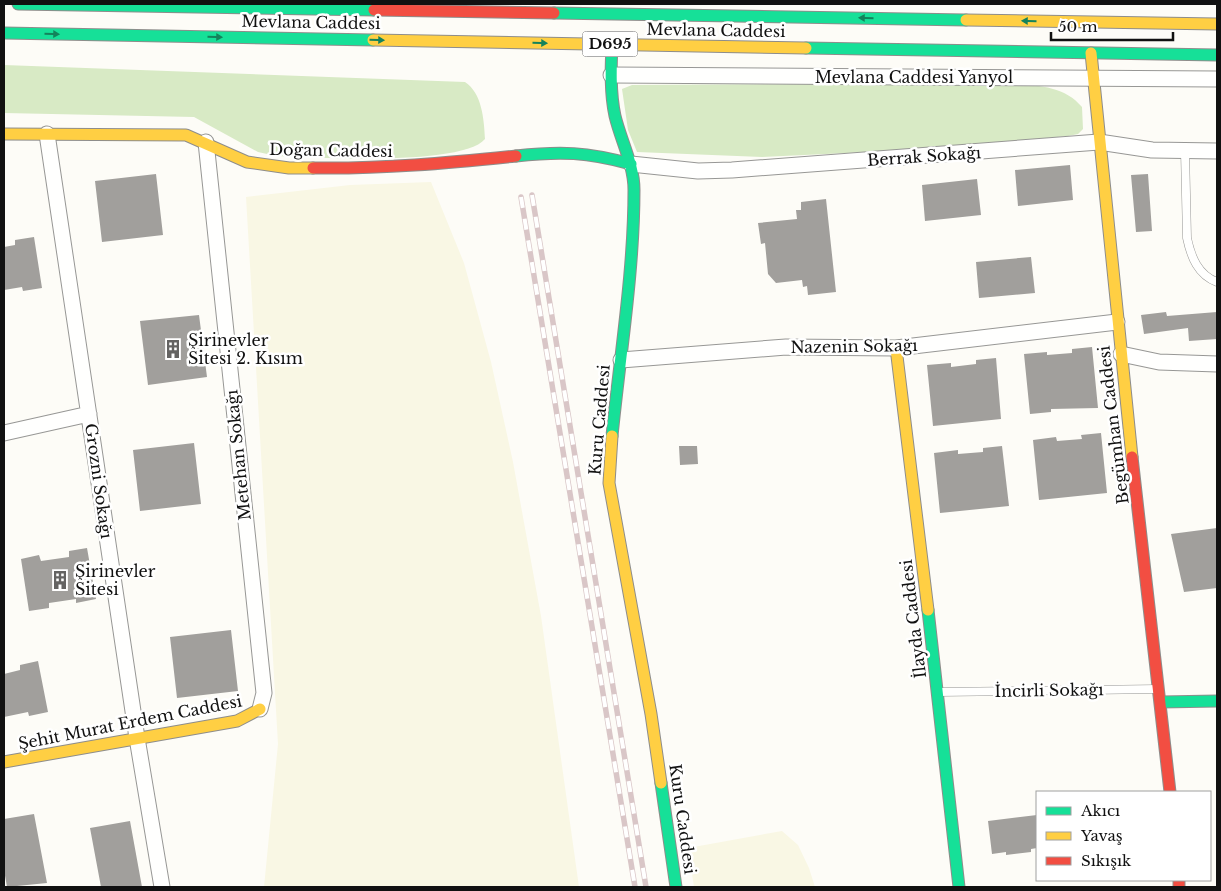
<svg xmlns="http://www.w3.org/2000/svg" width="1221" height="891" font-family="'Libre Baskerville',serif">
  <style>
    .farmland { fill: #f9f7e4 }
    .forest { fill: #d8eac5 }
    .building { fill: #a19f9c }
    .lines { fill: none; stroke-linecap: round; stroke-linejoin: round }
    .lane-casing { stroke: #979795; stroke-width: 9 }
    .street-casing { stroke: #979795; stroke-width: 17 }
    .fast-casing { stroke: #8e8d8b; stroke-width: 13 }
    .slow-casing { stroke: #8e8d8b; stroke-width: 13 }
    .jam-casing { stroke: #8e8d8b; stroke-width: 13 }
    .lane { stroke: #fffffe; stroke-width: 8 }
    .street { stroke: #fffffe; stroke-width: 15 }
    .fast { stroke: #16e098; stroke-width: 11 }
    .slow { stroke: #ffcf43; stroke-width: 11 }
    .jam { stroke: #f24e42; stroke-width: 11 }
    .rail-casing { stroke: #d9c6c7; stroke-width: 5.5 }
    .rail { stroke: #fff; stroke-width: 4; stroke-dasharray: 11; stroke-linecap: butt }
    .oneway { fill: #14835b }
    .labels { text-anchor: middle; stroke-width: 5; stroke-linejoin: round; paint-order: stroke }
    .shield { fill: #fff; stroke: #585858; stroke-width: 1 }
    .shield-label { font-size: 15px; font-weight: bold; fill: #111 }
    .street-label { font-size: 16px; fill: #111; stroke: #fff }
    .poi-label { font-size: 16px; fill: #111; stroke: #fff; text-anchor: start }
  </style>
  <rect width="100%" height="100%" fill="#fdfcf7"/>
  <path class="farmland" d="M431 182 464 263 491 362 513 462 541 616 579 887H264L278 744 246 197 350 185Z
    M782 831 798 845 809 868 815 887H694L688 848Z"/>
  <path class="forest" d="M4 65 465 82C482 93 484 119 485 139 463 166 313 158 276 156L258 152 194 117 4 113Z
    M1000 83C1027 85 1063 83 1082 107L1083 129 1078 134 1068 136 932 149 762 157 637 152 628 130 622 89 632 85Z"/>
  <path class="building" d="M1070 165 1073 200 1018 206 1015 170Z
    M156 174 163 235 102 242 95 181Z
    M1148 174 1152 231 1136 232 1131 175Z
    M977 179 981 215 925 221 922 185Z
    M826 199 836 292 808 295 807 286 803 287 802 280 776 283 768 274 765 243 761 244 758 223 797 219 796 210H801V202Z
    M34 237 42 288 23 291 22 287 4 290V247L15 245V240Z
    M1031 257 1035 293 979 298 976 262Z
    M1166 312 1167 316 1217 312V339L1189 341 1188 328 1144 334 1141 315Z
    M199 315 207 377 148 385 140 321Z
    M1092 347 1098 408 1051 409V412L1030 414 1024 354 1047 352V355L1072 353V349Z
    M996 358 1001 419 933 426 927 365 951 363V367L976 364V360Z
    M1101 433 1107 493 1039 500 1033 440 1056 437 1057 441 1082 439 1081 435Z
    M194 443 201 504 140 511 133 450Z
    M679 446H697L698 464 680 465Z
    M1002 446 1009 506 940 513 934 453 958 450V454L983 452V448Z
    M1217 528V588L1184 592 1171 534Z
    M87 548 96 599 76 603V599L49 603V608L29 611 21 559 39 555 41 561 69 557V551Z
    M231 630 238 691 177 698 170 637Z
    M38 661 48 712 29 716 28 712 4 717V674L20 670V665Z
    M34 814 47 883 7 887 4 870V819Z
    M1037 815V848L1031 849V852L1006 855V852L992 854 988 821Z
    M130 821 142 887H101L90 828Z"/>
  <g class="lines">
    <g class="lane-casing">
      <path id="lane" d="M1185 151 1187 238C1191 257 1198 275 1217 282
        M939 692 1158 689"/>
    </g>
    <g class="street-casing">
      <path id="street" d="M611 75 1217 79
        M47 134 137 738 162 887
        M206 142 264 693 260 709
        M631 164 698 171 732 170 1099 142 1152 150 1217 151
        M1121 354 1159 362 1217 364
        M621 360 786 347 896 348 1117 322
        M4 433 89 414"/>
    </g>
    <g class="fast-casing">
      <path id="fast" d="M18 4 374 10
        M554 13 966 20
        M4 33 373 40
        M806 48 1217 55
        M516 156C561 151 587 152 631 164
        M612 436C620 355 634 272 634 190 634 164 621 141 615 116 610 93 611 67 612 44
        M928 610 959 887
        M1161 702 1217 701
        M661 783 676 887"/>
    </g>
    <g class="slow-casing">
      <path id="slow" d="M966 20 1217 24
        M373 40 806 48
        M1091 53 1132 457
        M4 134 186 135 247 162 289 168H313
        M896 348 928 610
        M612 436 609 483 651 714 661 783
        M4 762 237 721 260 709"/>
    </g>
    <g class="jam-casing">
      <path id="jam" d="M374 10 554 13
        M313 168C382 169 448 163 516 156
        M1132 457 1170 792
        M1179 880V887"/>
    </g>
    <use href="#lane" class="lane"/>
    <use href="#street" class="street"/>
    <use href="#fast" class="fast"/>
    <use href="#slow" class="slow"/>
    <use href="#jam" class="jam"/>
    <g class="rail-casing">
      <path id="rail" d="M532 195 646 887
        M521 197 635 887"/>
    </g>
    <use href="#rail" class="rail"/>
  </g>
  <defs><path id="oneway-solid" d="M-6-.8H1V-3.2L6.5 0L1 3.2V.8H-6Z" transform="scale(1.25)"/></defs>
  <g class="oneway">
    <use href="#oneway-solid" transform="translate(866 18) rotate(-179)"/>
    <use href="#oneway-solid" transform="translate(1029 21) rotate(-179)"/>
    <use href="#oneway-solid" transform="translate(52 34) rotate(1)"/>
    <use href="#oneway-solid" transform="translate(215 37) rotate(1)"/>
    <use href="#oneway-solid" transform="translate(377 40) rotate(1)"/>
    <use href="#oneway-solid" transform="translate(540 43) rotate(1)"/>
  </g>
  <defs>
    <g id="building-bare" transform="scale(1.5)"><path d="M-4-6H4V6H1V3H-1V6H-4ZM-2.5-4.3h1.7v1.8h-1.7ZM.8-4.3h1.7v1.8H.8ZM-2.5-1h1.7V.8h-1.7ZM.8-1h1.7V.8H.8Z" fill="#646362" stroke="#fff" stroke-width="2.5" paint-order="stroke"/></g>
  </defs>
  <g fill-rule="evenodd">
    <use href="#building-bare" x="173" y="349"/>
    <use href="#building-bare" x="60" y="580"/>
  </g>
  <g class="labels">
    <rect class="shield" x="582.5" y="31.5" width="55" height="25" rx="4"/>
    <g class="shield-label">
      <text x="610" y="49">D695</text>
    </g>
    <g class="street-label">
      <text transform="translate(311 22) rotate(1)" y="6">Mevlana Caddesi</text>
      <text transform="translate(716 30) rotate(1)" y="6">Mevlana Caddesi</text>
      <text x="914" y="83">Mevlana Caddesi Yanyol</text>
      <text transform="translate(331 150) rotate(1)" y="6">Doğan Caddesi</text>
      <text transform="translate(924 156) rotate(-4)" y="6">Berrak Sokağı</text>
      <text transform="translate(854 346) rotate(-1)" y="6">Nazenin Sokağı</text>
      <text transform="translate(599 420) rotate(-85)" y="6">Kuru Caddesi</text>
      <text transform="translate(1113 425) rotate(-97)" y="6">Begümhan Caddesi</text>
      <text transform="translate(238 455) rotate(-96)" y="6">Metehan Sokağı</text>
      <text transform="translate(99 481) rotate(82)" y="6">Grozni Sokağı</text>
      <text transform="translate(913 619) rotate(-97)" y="6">İlayda Caddesi</text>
      <text transform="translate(1049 690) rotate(-1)" y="6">İncirli Sokağı</text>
      <text transform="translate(130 722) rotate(-11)" y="6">Şehit Murat Erdem Caddesi</text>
      <text transform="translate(683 819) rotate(82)" y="6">Kuru Caddesi</text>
    </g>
    <g class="poi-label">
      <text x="188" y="346">Şirinevler<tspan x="188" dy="18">Sitesi 2. Kısım</tspan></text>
      <text x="75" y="577">Şirinevler<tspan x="75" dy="18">Sitesi</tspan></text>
    </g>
  </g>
  <rect width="1221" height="891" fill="none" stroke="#111111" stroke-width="10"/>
  <rect x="1036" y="791" width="175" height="90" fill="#ffffff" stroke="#a0a0a0"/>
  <rect x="1046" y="807" width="25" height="8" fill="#16e098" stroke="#a0a0a0"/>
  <text x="1081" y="816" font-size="15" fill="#111111">Akıcı</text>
  <rect x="1046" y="832" width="25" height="8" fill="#ffcf43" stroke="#a0a0a0"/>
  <text x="1081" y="841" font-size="15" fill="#111111">Yavaş</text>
  <rect x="1046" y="857" width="25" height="8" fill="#f24e42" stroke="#a0a0a0"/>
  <text x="1081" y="866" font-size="15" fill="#111111">Sıkışık</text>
  <path d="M1051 32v8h122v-8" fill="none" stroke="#111111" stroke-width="2.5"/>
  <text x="1058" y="32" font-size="15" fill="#111111" stroke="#ffffff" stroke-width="4" paint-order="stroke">50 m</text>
</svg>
